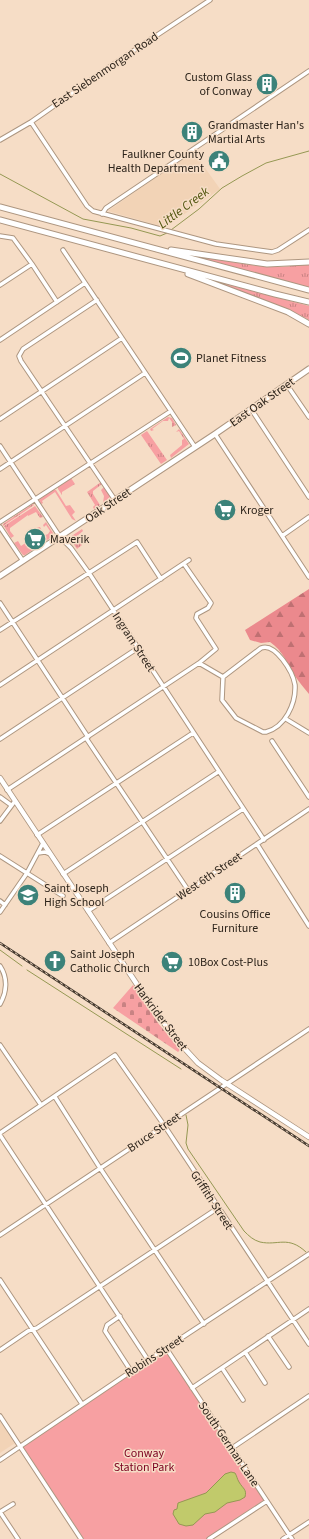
<svg xmlns="http://www.w3.org/2000/svg" width="309" height="1539" font-family="'Source Sans 3',sans-serif">
  <style>
    .built { fill: #f2d3b6 }
    .grass { fill: url(#grass-tufts) }
    .forest { fill: url(#forest-firs) }
    .cemetery { fill: url(#cemetery-stones) }
    .park { fill: #f7a0a2 }
    .water { fill: #c1ca6b; stroke: #959853 }
    .lines { fill: none; stroke-linecap: round; stroke-linejoin: round }
    .stream { stroke: #959853; stroke-width: 1 }
    .minor-casing { stroke: #ad9680; stroke-width: 5.5 }
    .major-casing { stroke: #ad9680; stroke-width: 6 }
    .highway-casing { stroke: #ad9680; stroke-width: 7 }
    .minor { stroke: #fff; stroke-width: 3.5 }
    .major { stroke: #fff; stroke-width: 4.5 }
    .highway { stroke: #fff; stroke-width: 5 }
    .rail-casing { stroke: #463b30; stroke-width: 2.5 }
    .rail { stroke: #f6ddc6; stroke-width: 1; stroke-dasharray: 3; stroke-linecap: butt }
    .labels { text-anchor: middle; stroke-width: 3; stroke-linejoin: round; paint-order: stroke }
    .street-label { font-size: 12px; fill: #2d241b; stroke: #f6ddc6 }
    .poi-label { font-size: 12px; fill: #2d241b; stroke: #f6ddc6; text-anchor: start }
    .park-label { font-size: 12px; fill: #7b001f; stroke: #f6ddc6 }
    .water-label { font-size: 13px; font-style: italic; fill: #51550e; stroke: #f6ddc6 }
  </style>
  <defs>
    <pattern id="grass-tufts" width="24" height="20" patternUnits="userSpaceOnUse"><rect width="24" height="20" fill="#f7a0a2"/><path d="M3 7l-1-3M5 7V3M7 7l1-3M15 17l-1-3M17 17v-4M19 17l1-3" fill="none" stroke="#c88283"/></pattern>
    <pattern id="forest-firs" width="22" height="20" patternUnits="userSpaceOnUse"><rect width="22" height="20" fill="#eb898d"/><path d="M5 1l3.5 6h-7zM16 11l3.5 6h-7z" fill="#bf7072"/></pattern>
    <pattern id="cemetery-stones" width="16" height="16" patternUnits="userSpaceOnUse"><rect width="16" height="16" fill="#f7a0a2"/><path d="M2 7V4a2 2 0 0 1 4 0v3zM10 15v-3a2 2 0 0 1 4 0v3z" fill="#c88283"/></pattern>
  </defs>
  <rect width="100%" height="100%" fill="#f6ddc6"/>
  <path class="built" d="M193 151 220 189 169 225 164 227 108 211Z
    M0 1421 15 1443 0 1453Z"/>
  <path class="grass" d="M186 255 258 266 282 267 309 264V288Z
    M207 279 309 306V320L294 312Z
    M168 417 172 418 176 425 172 427V422L169 418 168 421H163L152 429 154 430 151 431 150 429Z
    M179 429 189 444 171 458 170 455 182 445V440L184 439 179 431 176 432Z
    M147 431 167 460 161 464 141 435Z
    M71 478 75 484 62 492V495L58 489V487Z
    M101 482 102 484 93 491V494L100 505 94 509 93 507 95 505 87 492Z
    M104 487 110 495V497L103 503 104 496 101 490Z
    M53 490H56L66 506 70 505 75 512 72 515 76 521 72 519 55 492 42 501 43 503 41 504 39 500Z
    M33 504 34 505 3 526V524Z
    M35 506 43 517 40 518 36 512 28 516V515L10 528V531L14 536 11 538 4 526Z
    M46 522 53 533V536L25 555H23L14 543 18 541 21 546 27 542 32 548 44 540 36 528 40 527 41 529 39 530 43 536 48 534 50 531 46 525 44 527 43 525Z
    M82 529 83 531 77 536 82 545 77 549 70 538 73 535Z"/>
  <path class="forest" d="M309 589V694C304 688 299 682 295 676 286 662 284 652 270 642L261 643 250 640 245 630Z"/>
  <path class="cemetery" d="M133 985 158 1023 180 1050 178 1052 113 1008Z"/>
  <path class="park" d="M163 1352H167L264 1500 206 1539H84L23 1449V1446Z"/>
  <path class="water" d="M231 1472 235 1473C237 1476 237 1479 239 1482 243 1489 247 1489 245 1497L240 1500 227 1503 215 1512 205 1514 193 1525 186 1526 179 1524 173 1514 174 1510 177 1509 178 1503 206 1493 225 1474Z"/>
  <g class="lines">
    <path class="stream" d="M0 174 83 219 131 228 160 236 167 233
      M171 230 199 209 222 188 242 176 266 163 309 151
      M0 950 22 966
      M27 970 181 1069
      M186 1115 188 1125 186 1143 188 1149 244 1231C249 1236 253 1240 260 1242 278 1246 288 1235 306 1252"/>
    <g class="minor-casing">
      <path id="minor" d="M31 122 87 206 93 211 216 244 272 252 278 250 309 230
        M0 140 31 122 118 61 210 0
        M102 214 106 208 309 71
        M0 236 13 238 32 264 57 302
        M63 250 195 447
        M0 285 32 264
        M97 300 23 349 19 356 21 361 115 500
        M0 340 85 283
        M287 385 309 417
        M251 409 309 497
        M0 419 122 338
        M215 434 309 577
        M0 446 60 537 71 548 89 573 264 840
        M0 469 145 373
        M0 522 171 411
        M0 527 23 561
        M282 536 309 517
        M184 564 211 603 208 608 197 614 196 618 216 649 199 663
        M0 603 88 737
        M0 630 137 542 161 579
        M0 685 189 560
        M286 719 309 733
        M86 738 188 890
        M0 739 138 648
        M272 741 309 797
        M7 790 199 663 223 677 261 648C275 642 293 672 295 685 296 704 285 727 266 732H263L236 718 222 700 223 677
        M0 797 11 805
        M0 821 15 801
        M37 835 193 733
        M257 844 309 926
        M38 853 45 852 50 854
        M0 856 63 896
        M63 874 218 772
        M0 901 5 905
        M88 911 243 809
        M0 912 27 873 43 843
        M109 943 309 809
        M0 966C8 978 7 992 0 1004
        M0 1045 41 1105
        M55 1097 100 1168 204 1324
        M0 1133 115 1055 164 1125 309 1344
        M0 1135 148 1360
        M0 1235 309 1029
        M0 1280 82 1404
        M120 1316 107 1325 105 1331 131 1371
        M268 1336 289 1367
        M166 1348 292 1539
        M0 1350 28 1331 37 1328 218 1208
        M245 1352 265 1383
        M222 1368 243 1400
        M192 1388 309 1309
        M0 1416 81 1539
        M232 1448 309 1396
        M0 1460 148 1360 309 1254
        M0 1512 18 1539
        M0 1512 13 1504
        M209 1539 267 1501
        M283 1539 309 1522"/>
    </g>
    <g class="major-casing">
      <path id="major" d="M0 778 148 1001 174 1037 198 1063 221 1080 309 1137"/>
    </g>
    <g class="highway-casing">
      <path id="highway" d="M0 207 309 290
        M0 220 275 294 309 302
        M171 250 267 264 309 262
        M188 274 288 312 309 324
        M0 576 215 434 309 369"/>
    </g>
    <use href="#minor" class="minor"/>
    <use href="#major" class="major"/>
    <use href="#highway" class="highway"/>
    <g class="rail-casing">
      <path id="rail" d="M0 943 309 1146"/>
    </g>
    <use href="#rail" class="rail"/>
  </g>
  <defs>
    <g id="building-disc" transform="scale(1.15)"><circle r="9.5" fill="#3c8279" stroke="#f6ddc6"/><path d="M-4-6H4V6H1V3H-1V6H-4ZM-2.5-4.3h1.7v1.8h-1.7ZM.8-4.3h1.7v1.8H.8ZM-2.5-1h1.7V.8h-1.7ZM.8-1h1.7V.8H.8Z" fill="#fff"/></g>
    <g id="civic-disc" transform="scale(1.15)"><circle r="9.5" fill="#3c8279" stroke="#f6ddc6"/><path d="M-.6-6.5H3V-4.5H.6V-3L4-1V1h2V6H-6V1h2V-1L-.6-3ZM-1.2 2.5V6h2.4V2.5Z" fill="#fff"/></g>
    <g id="stadium-disc" transform="scale(1.15)"><circle r="9.5" fill="#3c8279" stroke="#f6ddc6"/><path d="M0-5a6.5 5 0 1 0 0 10a6.5 5 0 1 0 0-10ZM-3.5-1.8h7v3.6h-7Z" fill="#fff"/></g>
    <g id="supermarket-disc" transform="scale(1.15)"><circle r="9.5" fill="#3c8279" stroke="#f6ddc6"/><path d="M-6-5.5h2.5l.6 2H6L4.5 2H-2.5L-4.4-4H-6ZM-1.5 3.2a1.3 1.3 0 1 0 .1 0ZM3 3.2a1.3 1.3 0 1 0 .1 0Z" fill="#fff"/></g>
    <g id="school-disc" transform="scale(1.15)"><circle r="9.5" fill="#3c8279" stroke="#f6ddc6"/><path d="M0-5L7-2L0 1L-7-2ZM-4 1L0 2.5L4 1V4Q0 6-4 4Z" fill="#fff"/></g>
    <g id="church-disc" transform="scale(1.15)"><circle r="9.5" fill="#3c8279" stroke="#f6ddc6"/><path d="M-1.2-6h2.4v3.5h3.3v2.4h-3.3V6h-2.4V-.1h-3.3v-2.4h3.3Z" fill="#fff"/></g>
  </defs>
  <g fill-rule="evenodd">
    <use href="#building-disc" x="267" y="84"/>
    <use href="#building-disc" x="192" y="132"/>
    <use href="#civic-disc" x="219" y="161"/>
    <use href="#stadium-disc" x="181" y="358"/>
    <use href="#supermarket-disc" x="225" y="510"/>
    <use href="#supermarket-disc" x="35" y="539"/>
    <use href="#building-disc" x="235" y="893"/>
    <use href="#school-disc" x="28" y="895"/>
    <use href="#church-disc" x="55" y="961"/>
    <use href="#supermarket-disc" x="172" y="962"/>
  </g>
  <g class="labels">
    <g class="street-label">
      <text transform="translate(105 70) rotate(-34)" y="4">East Siebenmorgan Road</text>
      <text transform="translate(262 402) rotate(-35)" y="4">East Oak Street</text>
      <text transform="translate(108 505) rotate(-34)" y="4">Oak Street</text>
      <text transform="translate(134 642) rotate(57)" y="4">Ingram Street</text>
      <text transform="translate(209 876) rotate(-34)" y="4">West 6th Street</text>
      <text transform="translate(161 1017) rotate(53)" y="4">Harkrider Street</text>
      <text transform="translate(154 1132) rotate(-34)" y="4">Bruce Street</text>
      <text transform="translate(212 1200) rotate(57)" y="4">Griffith Street</text>
      <text transform="translate(154 1356) rotate(-33)" y="4">Robins Street</text>
      <text transform="translate(229 1444) rotate(56)" y="4">South German Lane</text>
    </g>
    <g class="poi-label">
      <text x="252" y="81" text-anchor="end">Custom Glass<tspan x="252" dy="14">of Conway</tspan></text>
      <text x="208" y="129">Grandmaster Han's<tspan x="208" dy="14">Martial Arts</tspan></text>
      <text x="204" y="158" text-anchor="end">Faulkner County<tspan x="204" dy="14">Health Department</tspan></text>
      <text x="196" y="362">Planet Fitness</text>
      <text x="240" y="514">Kroger</text>
      <text x="50" y="543">Maverik</text>
      <text x="44" y="892">Saint Joseph<tspan x="44" dy="14">High School</tspan></text>
      <text x="235" y="918" text-anchor="middle">Cousins Office<tspan x="235" dy="14">Furniture</tspan></text>
      <text x="70" y="958">Saint Joseph<tspan x="70" dy="14">Catholic Church</tspan></text>
      <text x="188" y="966">10Box Cost-Plus</text>
    </g>
    <g class="park-label">
      <text x="144" y="1457">Conway<tspan x="144" dy="14">Station Park</tspan></text>
    </g>
    <g class="water-label">
      <text transform="translate(183 207) rotate(-37)" y="5">Little Creek</text>
    </g>
  </g>
</svg>
